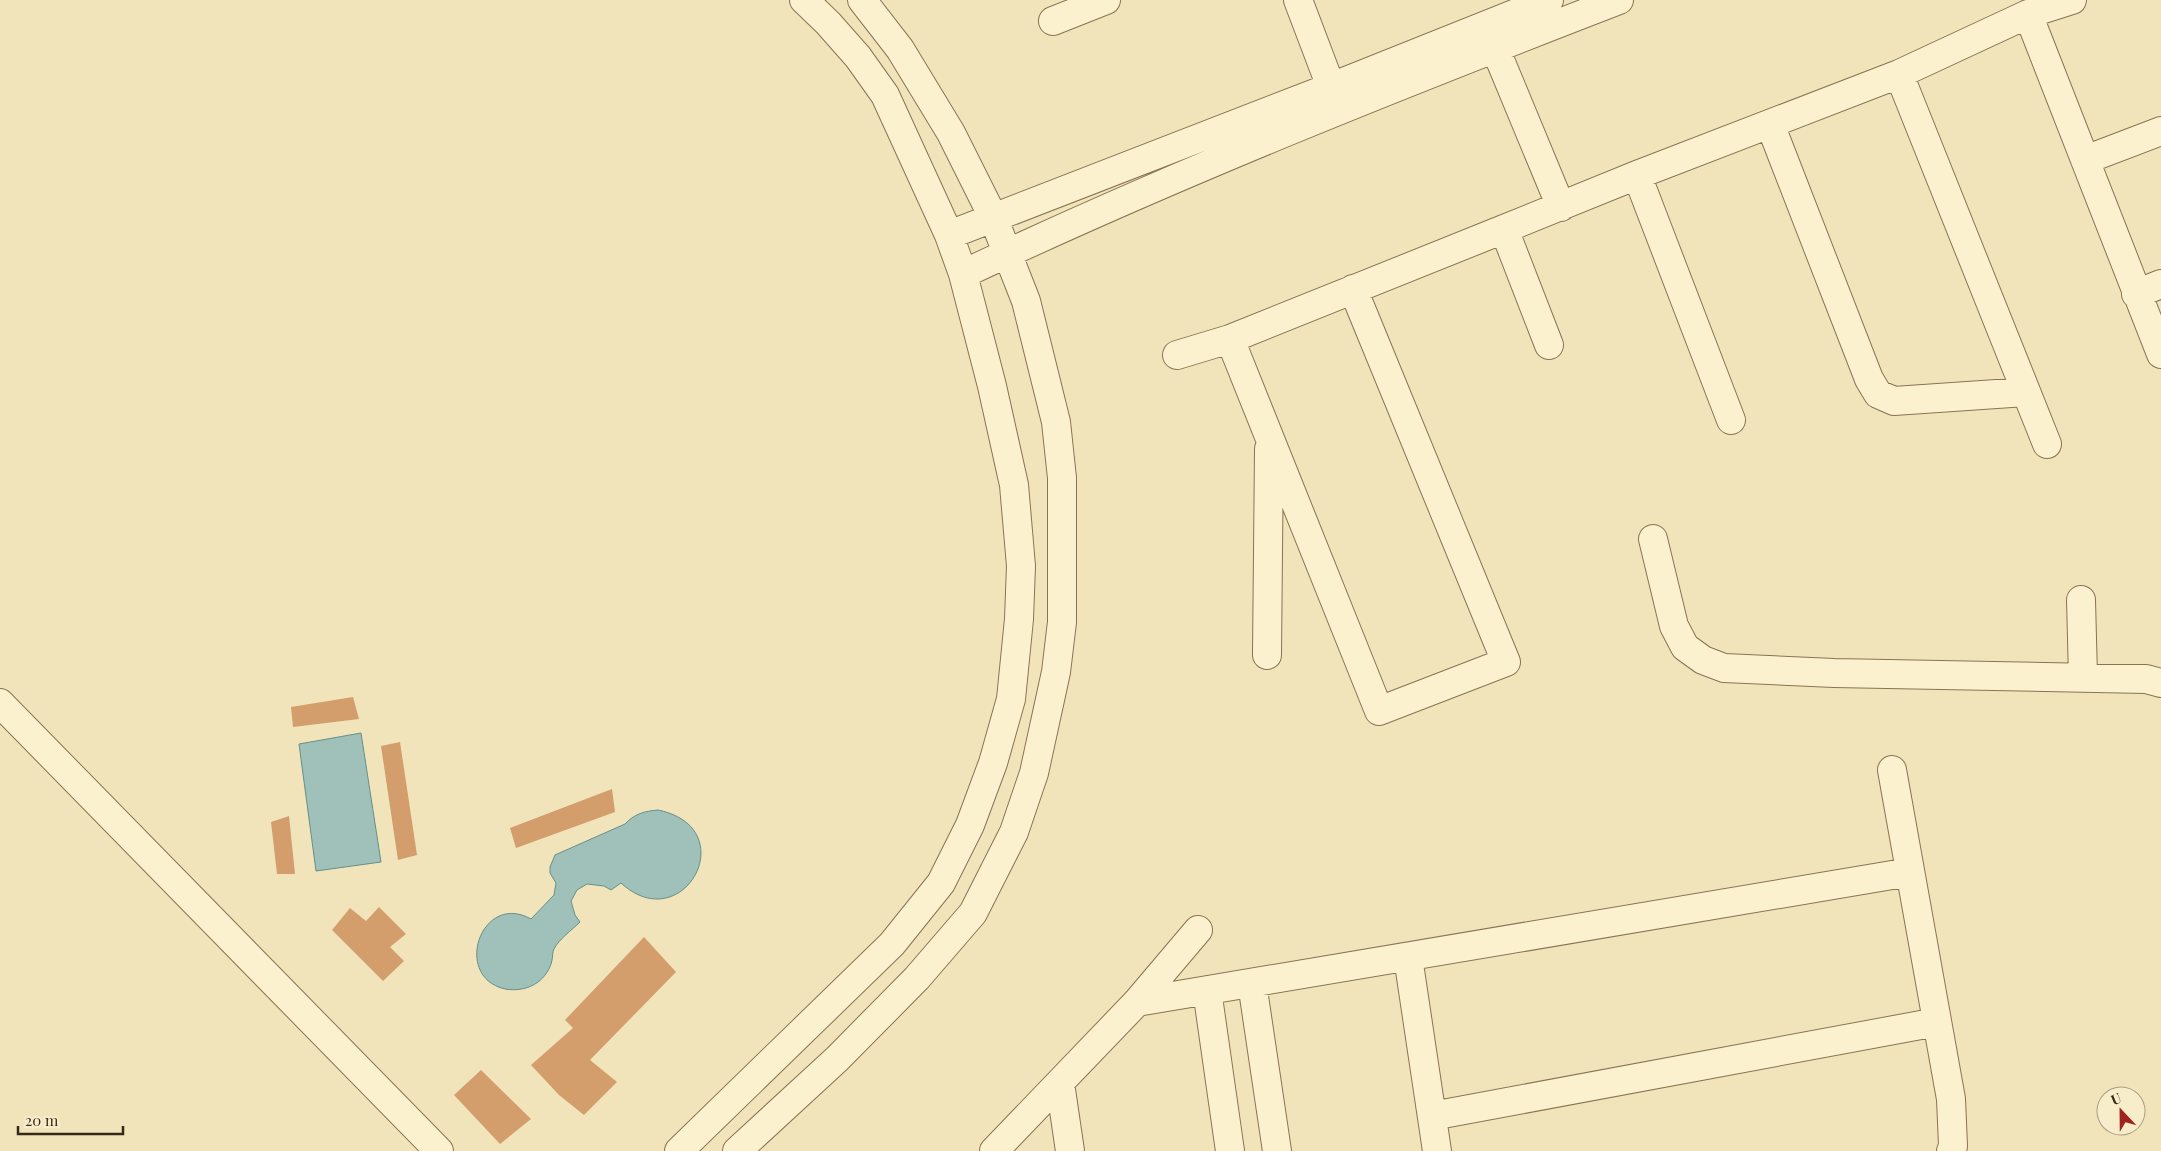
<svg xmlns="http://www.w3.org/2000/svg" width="2161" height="1151" font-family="'Playfair Display',serif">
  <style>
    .water { fill: #9fc1b9; stroke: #668f87 }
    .building { fill: #d39d6c }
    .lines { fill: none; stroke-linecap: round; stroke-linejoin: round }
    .minor-casing { stroke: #897353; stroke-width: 30 }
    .minor { stroke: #fcf1ce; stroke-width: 28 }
  </style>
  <rect width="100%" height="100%" fill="#f1e4ba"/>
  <path class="water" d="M361 733 381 862 316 871 299 744Z
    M658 810C745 828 683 940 621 883L611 890 604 886 587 884 577 890 571 901 575 915 580 922C572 930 559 939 554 949 552 952 553 957 552 960 551 968 544 978 538 982 529 989 516 991 505 989 452 977 481 891 531 919L554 895 556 883 550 873V867L555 855 625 824C634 814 645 811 658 810Z"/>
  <path class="building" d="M353 697 359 719 293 727 291 707Z
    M400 742 417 855 398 860 381 746Z
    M612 789 615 812 516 848 510 828Z
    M289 816 295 874H277L271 822Z
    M379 907 406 934 390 947 404 961 383 981 332 930 350 908 366 921Z
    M644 937 676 972 590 1060 617 1082 584 1115 559 1095 531 1065 573 1028 565 1020Z
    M481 1070 531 1119 500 1144 454 1095Z"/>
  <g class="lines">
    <g class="minor-casing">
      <path id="minor" d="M1298 0 1331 87
        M2028 14 2161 354
        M1053 21 1106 0
        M1488 31 1561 207
        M1899 74 2047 444
        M1770 124 1869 379 1878 394 1894 401 2026 392
        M2085 160 2161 131
        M1637 175 1731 420
        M949 235 1331 87 1549 0
        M963 274C1177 173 1399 85 1619 0
        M1353 289 1506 662 1379 711 1230 339 1504 229
        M2136 294 2161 284
        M1549 345 1504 229 1637 175 1899 74 2028 14 2072 0
        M1177 355 1230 339
        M1653 539 1674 626 1685 647 1703 660 1724 668 1834 673 2146 679 2161 683
        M2081 600 2083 677
        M1267 655 1269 449
        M0 703 439 1151
        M1892 770 1951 1099 1953 1146 1951 1151
        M1408 957 1437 1151
        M1252 983 1277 1151
        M1207 990 1230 1151
        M1137 1002 1198 930
        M1060 1083 1070 1151
        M1432 1116 1937 1022
        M679 1151 892 944 941 883 970 825 993 763 1011 699 1019 619 1021 566 1014 485 992 386 963 274 949 235 885 95 858 57 828 23 804 0
        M737 1151 837 1059 917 978 973 913 1014 832 1034 773 1056 672 1062 622V478L1056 422 1026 301 993 217 951 133 900 49 862 0
        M994 1151 1137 1002 1910 872"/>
    </g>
    <use href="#minor" class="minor"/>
  </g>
  <g transform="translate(2121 1111) rotate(338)"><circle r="24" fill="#f8edca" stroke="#ab9f83"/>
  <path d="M0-4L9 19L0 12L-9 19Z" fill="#9e241e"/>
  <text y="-8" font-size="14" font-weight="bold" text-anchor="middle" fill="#372919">U</text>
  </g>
  <path d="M18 1126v8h105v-8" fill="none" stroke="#372919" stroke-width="2.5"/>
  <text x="25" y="1126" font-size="15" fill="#372919" stroke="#f8edca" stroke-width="4" paint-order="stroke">20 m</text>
</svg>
